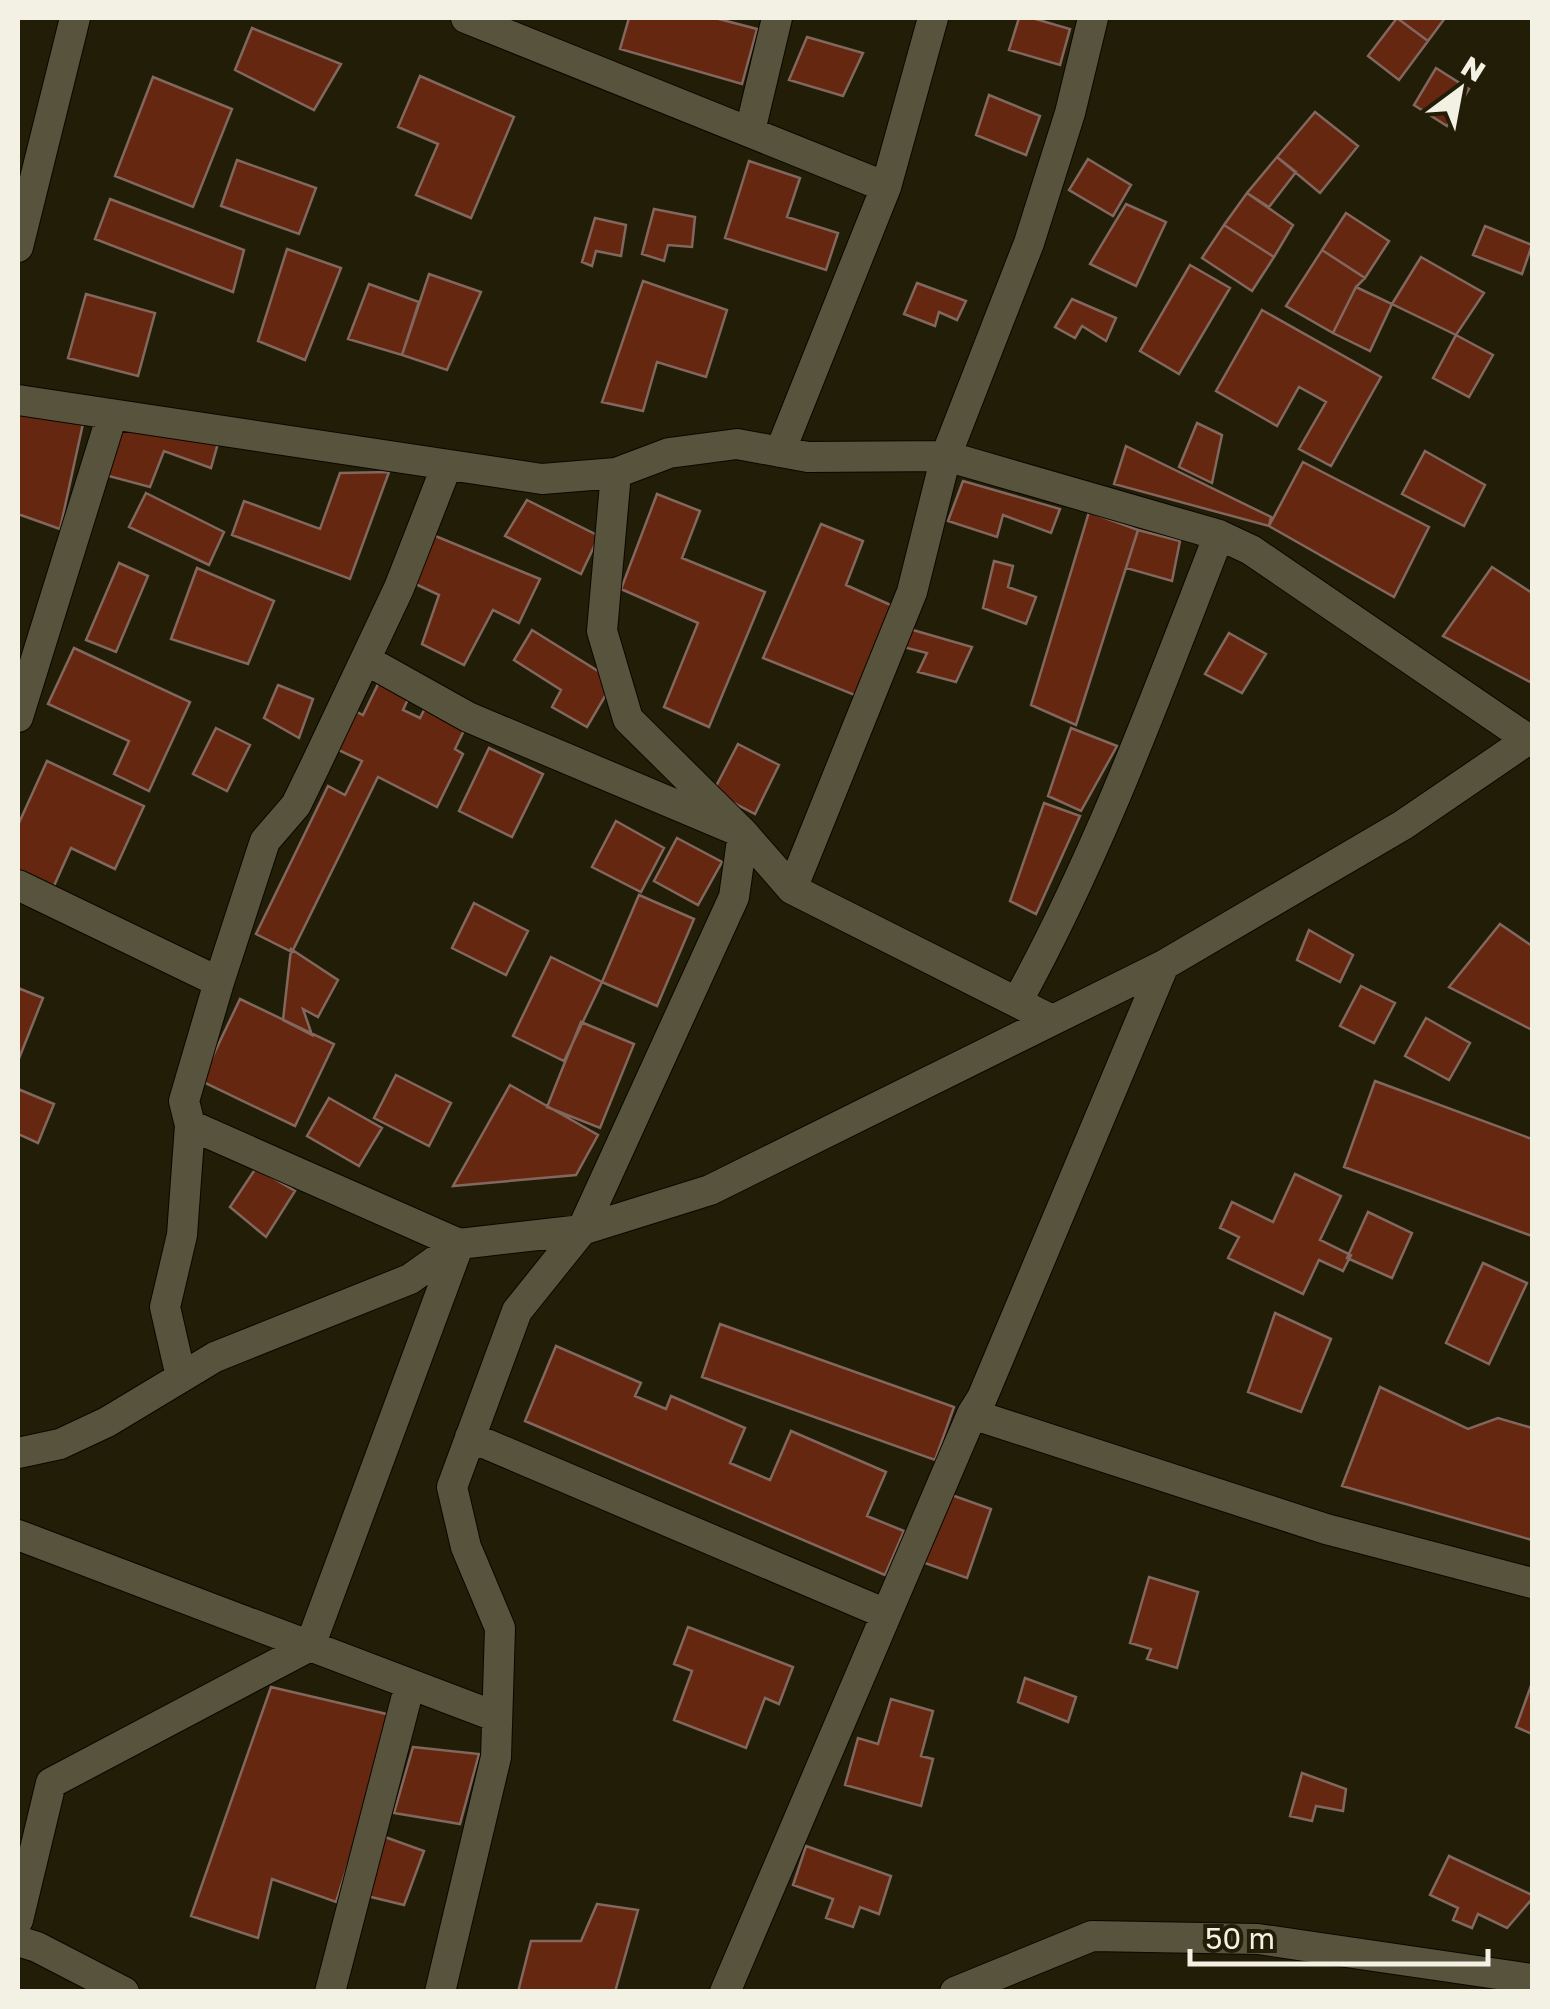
<svg xmlns="http://www.w3.org/2000/svg" width="1550" height="2009" font-family="'Golos Text',sans-serif">
  <style>
    .building { fill: #662710; stroke: #81675e; stroke-width: 2.5 }
    .lines { fill: none; stroke-linecap: round; stroke-linejoin: round }
    .minor-casing { stroke: #0a0700; stroke-width: 32 }
    .minor { stroke: #57533c; stroke-width: 30 }
  </style>
  <rect width="100%" height="100%" fill="#211d07"/>
  <path class="building" d="M629 18H715L757 29 742 84 620 49Z
    M1019 18H1032L1070 29 1060 65 1009 50Z
    M1397 18H1445L1428 41Z
    M1397 18 1428 41 1399 80 1368 56Z
    M252 28 341 64 314 110 235 70Z
    M807 37 863 53 843 96 789 80Z
    M1436 68 1469 89 1447 126 1414 105Z
    M420 76 514 117 471 218 416 195 438 144 398 127Z
    M153 77 232 109 193 207 115 176Z
    M989 95 1040 116 1026 155 976 135Z
    M1315 112 1358 146 1320 193 1277 157Z
    M1277 157 1296 172 1269 207 1247 193Z
    M1088 159 1131 185 1113 216 1069 190Z
    M237 160 316 188 299 234 221 206Z
    M749 161 800 178 787 217 838 233 826 270 725 238Z
    M1247 193 1293 225 1274 257 1224 225Z
    M110 199 244 250 233 292 95 239Z
    M1126 204 1166 222 1136 286 1090 264Z
    M654 209 695 217 692 247 668 245 664 261 642 254Z
    M1346 213 1389 241 1365 278 1322 250Z
    M595 218 626 225 621 256 596 251 592 266 582 262Z
    M1224 225 1274 257 1252 291 1202 258Z
    M1485 226 1532 245 1522 274 1473 255Z
    M287 249 341 268 305 360 258 341Z
    M1322 250 1365 278 1356 287 1333 333 1286 306Z
    M1421 257 1484 293 1456 335 1392 304Z
    M1190 265 1230 288 1179 374 1140 351Z
    M429 274 481 292 447 370 402 355Z
    M643 281 727 310 706 377 657 362 643 411 602 402Z
    M917 283 966 301 957 320 939 312 935 326 904 314Z
    M369 284 419 302 402 355 348 339Z
    M1356 287 1392 304 1370 351 1333 333Z
    M86 294 155 313 138 376 68 358Z
    M1072 299 1116 318 1106 341 1082 326 1075 338 1055 327Z
    M1262 310 1381 377 1331 466 1299 449 1326 402 1299 387 1277 426 1216 391Z
    M1456 335 1493 355 1469 397 1433 378Z
    M18 408 84 419 60 529 18 514Z
    M120 422 220 436 211 468 164 451 150 487 101 474Z
    M1197 423 1222 435 1212 483 1179 467Z
    M1126 446 1271 517 1269 526 1114 484Z
    M1425 451 1485 485 1464 526 1402 494Z
    M1303 462 1429 527 1394 597 1269 526Z
    M389 472 350 579 232 535 244 501 320 529 340 473Z
    M963 481 1060 509 1051 533 1003 515 997 537 948 521Z
    M146 493 224 532 209 565 129 527Z
    M657 494 700 511 682 558 765 592 709 727 664 707 698 623 621 589Z
    M527 500 599 536 581 574 505 536Z
    M1089 512 1138 530 1076 725 1031 705Z
    M821 524 863 541 846 585 895 607 857 696 763 658Z
    M1138 530 1180 541 1172 581 1126 568Z
    M428 533 540 579 519 623 493 610 464 665 422 644 439 595 409 581Z
    M994 561 1013 566 1008 587 1036 597 1026 624 983 608Z
    M119 563 148 576 116 652 86 640Z
    M1492 567 1532 593V683L1443 636Z
    M197 568 274 601 248 664 171 639Z
    M906 628 972 647 956 682 918 672 927 653 899 646Z
    M532 630 614 681 587 727 552 707 561 690 514 660Z
    M1229 633 1266 654 1242 693 1205 674Z
    M74 648 190 702 149 791 114 774 129 741 48 704Z
    M380 680 410 695 403 710 420 718 429 700 469 720 455 749 463 754 437 807 378 777 292 952 256 934 328 786 345 795 362 761 332 747 351 709 363 715Z
    M278 685 313 699 299 738 264 718Z
    M216 728 250 745 227 791 193 774Z
    M1071 728 1117 746 1081 811 1048 796Z
    M738 744 779 765 755 814 713 792Z
    M489 748 543 774 512 837 459 811Z
    M47 761 144 806 115 869 71 848 53 888 18 872V825Z
    M1044 803 1080 816 1036 914 1010 901Z
    M616 821 664 848 641 892 592 867Z
    M677 838 722 862 698 905 654 881Z
    M639 895 694 919 657 1006 602 982Z
    M474 903 528 931 506 975 452 948Z
    M1500 924 1532 946V1030L1449 987Z
    M1309 930 1353 955 1340 982 1297 960Z
    M291 949 338 980 318 1017 303 1009 312 1035 283 1020Z
    M551 957 602 982 564 1061 513 1036Z
    M1361 986 1395 1003 1374 1043 1340 1026Z
    M18 988 43 998 18 1061Z
    M240 999 334 1044 295 1126 201 1081Z
    M1426 1018 1470 1043 1449 1080 1405 1056Z
    M581 1022 634 1044 600 1128 547 1107Z
    M396 1075 451 1103 429 1146 374 1118Z
    M1375 1081 1532 1139V1236L1344 1167Z
    M510 1085 598 1135 576 1175 453 1186Z
    M18 1089 54 1104 38 1143 18 1134Z
    M329 1098 382 1128 359 1166 307 1136Z
    M256 1168 295 1191 266 1237 230 1207Z
    M1295 1174 1341 1196 1320 1240 1351 1255 1343 1271 1319 1260 1303 1294 1228 1258 1239 1237 1220 1228 1232 1202 1273 1222Z
    M1368 1212 1412 1233 1392 1278 1347 1258Z
    M1483 1263 1527 1283 1489 1364 1446 1343Z
    M1275 1313 1331 1339 1301 1412 1248 1392Z
    M720 1324 954 1407 935 1460 702 1377Z
    M556 1346 641 1383 635 1396 666 1409 671 1396 745 1428 730 1463 770 1480 791 1431 886 1472 867 1516 904 1531 885 1575 525 1421Z
    M1380 1387 1468 1429 1498 1418 1532 1428V1540L1342 1486Z
    M946 1493 991 1509 967 1578 922 1562Z
    M1149 1577 1198 1592 1177 1668 1147 1659 1151 1649 1130 1643Z
    M688 1627 793 1667 779 1704 765 1698 746 1748 674 1720 692 1671 674 1664Z
    M1025 1678 1076 1697 1068 1722 1018 1702Z
    M1532 1683V1734L1516 1727Z
    M271 1687 395 1716 336 1902 272 1879 258 1938 191 1916Z
    M891 1699 933 1711 921 1756 933 1759 921 1806 845 1785 858 1738 878 1744Z
    M413 1747 479 1754 460 1824 394 1813Z
    M1302 1773 1346 1789 1343 1811 1316 1806 1312 1821 1290 1816Z
    M385 1837 424 1851 404 1905 367 1896Z
    M806 1846 891 1876 879 1914 860 1907 853 1927 826 1918 833 1899 793 1885Z
    M1449 1856 1532 1895V1899L1507 1928 1478 1914 1472 1928 1453 1920 1458 1908 1430 1895Z
    M597 1904 638 1910 615 1992H518L531 1941H581Z"/>
  <g class="lines">
    <g class="minor-casing">
      <path id="minor" d="M466 18 886 187
        M750 131 777 18
        M18 247 75 18
        M18 400 542 479 616 473 669 453 737 444 808 457 946 456 1219 535 1251 550 1532 742
        M780 452 886 187 933 18
        M366 660 468 717 743 833 792 889 1052 1020
        M18 717 112 415
        M18 885 219 982
        M792 889 912 592 946 456 1029 243 1070 113 1093 18
        M1017 1002C1099 853 1157 694 1219 535
        M181 1377 165 1307 182 1235 190 1125 184 1101 219 982 265 841 296 805 315 766 399 588 447 465
        M972 1414 1326 1529 1532 1583
        M470 1437 886 1614
        M18 1453 60 1444 107 1422 215 1357 410 1279 459 1244 582 1230 710 1190 1164 965 1403 825 1532 737
        M18 1535 497 1717
        M18 1920 51 1783 310 1646 459 1244 190 1125
        M18 1941 37 1947 124 1992
        M330 1992 410 1684
        M440 1992 496 1757 500 1628 466 1547 452 1487 517 1311 582 1230 734 897 743 833 628 719 602 631 616 473
        M725 1992 972 1414 982 1398 1164 965
        M955 1992 1092 1936 1258 1939 1532 1979"/>
    </g>
    <use href="#minor" class="minor"/>
  </g>
  <rect width="1550" height="2009" fill="none" stroke="#f3f1e3" stroke-width="40"/>
  <g transform="translate(1460 90) rotate(32)" stroke="#211d07" stroke-width="8" paint-order="stroke">
  <path d="M0-8L18 38L0 25L-18 38Z" fill="#f3f1e3"/>
  <text y="-15" font-size="28" font-weight="bold" text-anchor="middle" fill="#f3f1e3">N</text>
  </g>
  <path d="M1190 1949v15h298v-15" fill="none" stroke="#f3f1e3" stroke-width="5"/>
  <text x="1205" y="1949" font-size="30" fill="#f3f1e3" stroke="#211d07" stroke-width="8" paint-order="stroke">50 m</text>
</svg>
